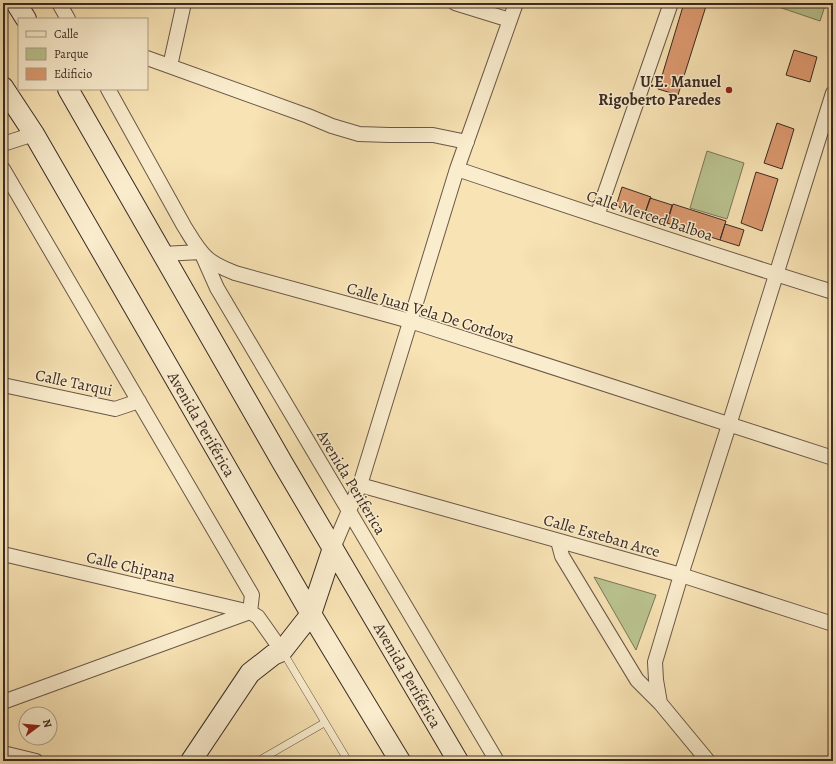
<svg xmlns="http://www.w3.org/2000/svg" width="836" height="764" font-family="Alegreya,serif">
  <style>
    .green { fill: #bac490; stroke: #7a775a }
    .building { fill: #dd9a70; stroke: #3a2a24 }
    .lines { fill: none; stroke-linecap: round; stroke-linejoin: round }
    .lane-casing { stroke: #6a5848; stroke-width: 8 }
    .street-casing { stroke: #6a5848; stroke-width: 16 }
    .secondary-casing { stroke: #3a2a24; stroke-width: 22 }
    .lane { stroke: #faedce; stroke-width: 7 }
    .street { stroke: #faedce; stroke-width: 14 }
    .secondary { stroke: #faedce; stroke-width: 20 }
    .poi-dot { fill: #8f2418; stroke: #faedce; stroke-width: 1.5 }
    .labels { text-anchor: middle; stroke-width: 3; stroke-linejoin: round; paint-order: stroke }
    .poi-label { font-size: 16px; font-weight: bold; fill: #3a2a24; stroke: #faedce; text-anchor: end }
    .street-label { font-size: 16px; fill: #3a2a24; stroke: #faedce }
  </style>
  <rect width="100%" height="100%" fill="#f8e3b4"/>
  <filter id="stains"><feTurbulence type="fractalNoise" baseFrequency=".005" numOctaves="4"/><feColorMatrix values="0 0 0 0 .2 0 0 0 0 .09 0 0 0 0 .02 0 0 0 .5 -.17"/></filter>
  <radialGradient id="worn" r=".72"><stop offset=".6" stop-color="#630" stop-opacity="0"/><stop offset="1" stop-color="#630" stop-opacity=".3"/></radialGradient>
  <path class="green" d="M767 3H826L820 21Z
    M707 151 744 163 727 219 690 208Z
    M594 577 656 595 636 650Z"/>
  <path class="building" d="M684 3H707L678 95 658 89Z
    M794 50 817 57 810 82 786 75Z
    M777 123 794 129 782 169 764 163Z
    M756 172 778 179 762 231 741 223Z
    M622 187 651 197 644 216 620 208 617 203Z
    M650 198 672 205 667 223 644 216Z
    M673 204 726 221 720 240 667 223Z
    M725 224 744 230 739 246 720 240Z"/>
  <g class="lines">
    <g class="lane-casing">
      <path id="lane" d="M283 652 348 761
        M258 761 324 723"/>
    </g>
    <g class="street-casing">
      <path id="street" d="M59 3 68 19
        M455 3 510 20
        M147 58 308 116 332 126 359 134 389 135H433L467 142
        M170 66 184 3
        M108 89 184 226C191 237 197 249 207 258 215 265 225 269 235 273L410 321 833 458
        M3 144 34 134
        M3 169 252 595 250 612 3 554
        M457 169C582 211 707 253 833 292
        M597 216 671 3
        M162 254 201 252 217 288 497 761
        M3 385 115 409 139 401
        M360 485 681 575 833 624
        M558 541 562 556 637 680 660 703
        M333 548 360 485 457 169 516 3
        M3 702 250 612 258 617 282 651
        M3 753 36 761
        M708 761 660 703 656 680 655 662 681 575 729 425 833 93"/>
    </g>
    <g class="secondary-casing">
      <path id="secondary" d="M16 3 26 19
        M3 87 34 134 311 614 400 761
        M68 89 282 462 458 761
        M191 761 250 673 273 655 282 651 311 614 333 548"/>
    </g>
    <use href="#lane" class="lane"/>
    <use href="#street" class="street"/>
    <use href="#secondary" class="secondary"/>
  </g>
  <circle class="poi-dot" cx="729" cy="90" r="4"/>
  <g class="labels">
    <g class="poi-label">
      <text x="721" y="87">U.E. Manuel<tspan x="721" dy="18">Rigoberto Paredes</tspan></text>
    </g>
    <g class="street-label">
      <text transform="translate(650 215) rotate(18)" y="6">Calle Merced Balboa</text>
      <text transform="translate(431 312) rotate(17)" y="6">Calle Juan Vela De Cordova</text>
      <text transform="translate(74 382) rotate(12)" y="6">Calle Tarqui</text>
      <text transform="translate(202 424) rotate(60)" y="6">Avenida Periférica</text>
      <text transform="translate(352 482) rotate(59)" y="6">Avenida Periferica</text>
      <text transform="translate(602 535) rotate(16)" y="6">Calle Esteban Arce</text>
      <text transform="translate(131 566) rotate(13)" y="6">Calle Chipana</text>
      <text transform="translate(408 675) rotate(60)" y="6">Avenida Periférica</text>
    </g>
  </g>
  <rect width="836" height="764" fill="none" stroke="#f8e3b4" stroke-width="16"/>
  <rect x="4" y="4" width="828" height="756" fill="none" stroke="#3a2a24" stroke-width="2"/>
  <rect x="8" y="8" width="820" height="748" fill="none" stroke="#3a2a24"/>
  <rect x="18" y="18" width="130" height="72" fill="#faedce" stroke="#ad9f8a"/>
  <rect x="26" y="31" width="20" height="6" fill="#faedce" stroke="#ad9f8a"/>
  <text x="54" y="38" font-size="12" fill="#3a2a24">Calle</text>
  <rect x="26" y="48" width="20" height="12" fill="#bac490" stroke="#ad9f8a"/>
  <text x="54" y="58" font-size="12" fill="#3a2a24">Parque</text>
  <rect x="26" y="68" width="20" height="12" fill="#dd9a70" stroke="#ad9f8a"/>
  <text x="54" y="78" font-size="12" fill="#3a2a24">Edificio</text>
  <g transform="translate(38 726) rotate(74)"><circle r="19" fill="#faedce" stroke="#ad9f8a"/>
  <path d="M0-3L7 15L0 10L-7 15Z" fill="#8f2418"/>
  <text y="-6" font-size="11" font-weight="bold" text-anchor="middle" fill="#3a2a24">N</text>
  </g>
  <rect width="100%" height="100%" filter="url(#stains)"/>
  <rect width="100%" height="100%" fill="url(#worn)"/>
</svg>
